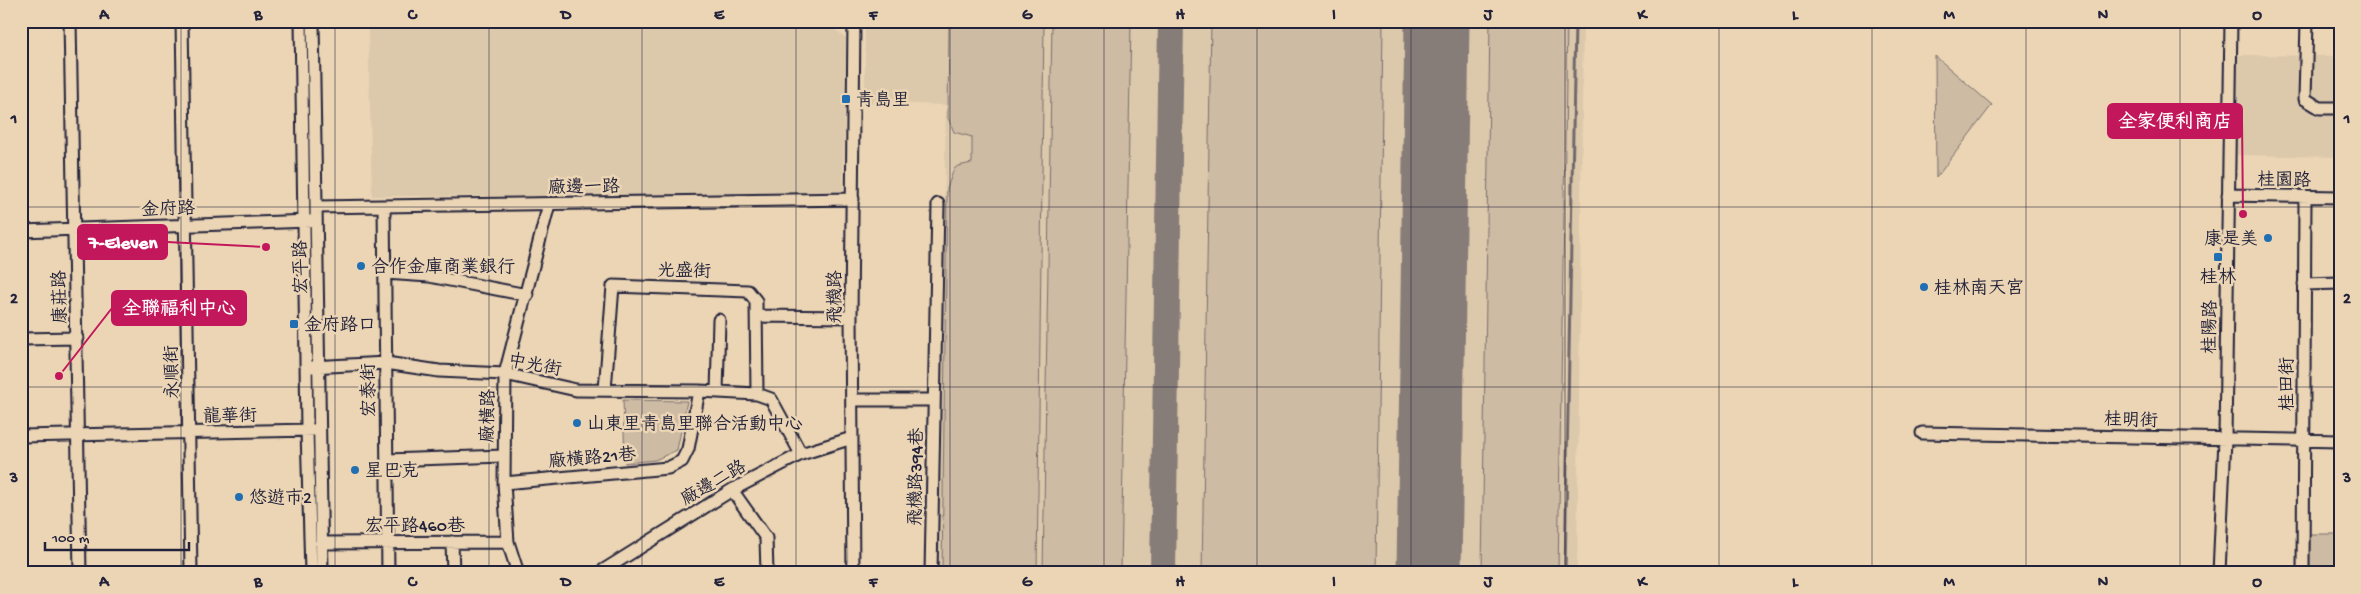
<svg xmlns="http://www.w3.org/2000/svg" width="2361" height="594" font-family="'Gochi Hand','LXGW WenKai TC',sans-serif">
  <style>
    .built { fill: #dcc8ab }
    .green { fill: #cebba3; stroke: #786e6f }
    .lines { fill: none; stroke-linecap: round; stroke-linejoin: round }
    .stream { stroke: #70676a; stroke-width: 3 }
    .taxiway { stroke: #867c78; stroke-width: 26 }
    .runway { stroke: #867c78; stroke-width: 65 }
    .minor-casing { stroke: #22223b; stroke-width: 15 }
    .minor { stroke: #ebd5b4; stroke-width: 11 }
    .grid { fill: none; stroke: #22223b; stroke-width: 1; stroke-opacity: 0.55 }
    .poi-dot { fill: #1f6fb2; stroke: #ebd5b4; stroke-width: 2 }
    .labels { text-anchor: middle; stroke-width: 5; stroke-linejoin: round; paint-order: stroke }
    .poi-label { font-size: 18px; fill: #22223b; stroke: #ebd5b4; text-anchor: start }
    .street-label { font-size: 18px; fill: #22223b; stroke: #ebd5b4 }
    .leader { fill: none; stroke: #c2185b; stroke-width: 2 }
    .callout-dot { fill: #c2185b; stroke: #ebd5b4; stroke-width: 2 }
    .callout { fill: #c2185b; stroke: #c2185b; stroke-width: 2 }
    .callout-label { font-size: 19px; text-anchor: middle; font-weight: bold; fill: #fff }
    .neatline { fill: none; stroke: #22223b; stroke-width: 2 }
    .grid-label { font-size: 16px; text-anchor: middle; font-weight: bold; fill: #22223b }
  </style>
  <rect width="100%" height="100%" fill="#ebd5b4"/>
  <filter id="ink" filterUnits="userSpaceOnUse"><feTurbulence type="fractalNoise" baseFrequency=".02" numOctaves="2"/><feDisplacementMap in="SourceGraphic" scale="10" xChannelSelector="R" yChannelSelector="G"/><feConvolveMatrix kernelMatrix="1 2 1 2 8 2 1 2 1" color-interpolation-filters="sRGB"/></filter>
  <g filter="url(#ink)">
    <path class="built" d="M368 21H828V24L846 38 843 192 550 199 551 196H372Z
      M865 21H1583L1577 573H938L946 105 865 102Z
      M2237 55 2340 56V157L2236 155Z"/>
    <path class="green" d="M949 21H1044L1037 573H942L947 188 954 169 958 166 972 163V137L954 132 948 118Z
      M1052 21H1131L1121 573H1043Z
      M1211 21H1383L1376 573H1202Z
      M1490 21H1567L1558 573H1482Z
      M1935 56 1992 105 1936 178Z
      M623 400 687 401 677 450 655 460 625 463Z
      M2306 534H2340V573H2306Z"/>
    <g class="lines">
      <path class="stream" d="M1565 573 1575 21"/>
      <path class="taxiway" d="M1163 573 1171 21"/>
      <path class="runway" d="M1429 573 1437 21"/>
      <g class="minor-casing">
        <path id="minor" d="M70 21 80 573
          M182 21 191 573
          M301 21 307 430 311 573
          M313 21 322 573
          M2307 21 2305 99 2320 108H2340
          M2228 195 2340 197
          M384 206 388 573
          M316 207 853 199
          M21 231 310 221
          M385 273 429 276 527 295
          M2304 284 2340 283
          M757 316 851 317
          M21 339 77 338
          M311 367 386 363 439 371 505 374 576 390 699 391 757 394
          M605 390 613 286 748 291 756 301 757 394 771 399 801 454
          M717 392 719 320
          M852 400H933
          M1922 433 2340 441
          M21 436 314 430
          M387 460 504 456
          M504 483 668 468 682 461 688 449 699 391
          M732 490 766 538 767 573
          M452 542 453 573
          M321 543 508 542
          M518 573 508 542 504 483 505 374 549 204
          M599 573 732 490 801 454 852 438
          M853 573 851 317 854 21
          M931 573 938 204
          M2219 573 2225 439 2231 21
          M2303 573 2305 196"/>
      </g>
      <use href="#minor" class="minor"/>
    </g>
  </g>
  <path class="grid" d="M181 21V573M335 21V573M489 21V573M642 21V573M796 21V573M950 21V573M1104 21V573M1257 21V573M1411 21V573M1565 21V573M1719 21V573M1872 21V573M2026 21V573M2180 21V573M21 207H2340M21 387H2340"/>
  <g class="poi-dot">
    <rect x="841" y="94" width="10" height="10" rx="2.5"/>
    <circle cx="2268" cy="238" r="5"/>
    <rect x="2213" y="252" width="10" height="10" rx="2.5"/>
    <circle cx="361" cy="266" r="5"/>
    <circle cx="1924" cy="287" r="5"/>
    <rect x="289" y="319" width="10" height="10" rx="2.5"/>
    <circle cx="577" cy="423" r="5"/>
    <circle cx="355" cy="470" r="5"/>
    <circle cx="239" cy="497" r="5"/>
  </g>
  <g class="labels">
    <g class="poi-label">
      <text x="856" y="105">青島里</text>
      <text x="2258" y="244" text-anchor="end">康是美</text>
      <text x="371" y="272">合作金庫商業銀行</text>
      <text x="2218" y="282" text-anchor="middle">桂林</text>
      <text x="1934" y="293">桂林南天宮</text>
      <text x="304" y="330">金府路口</text>
      <text x="587" y="429">山東里青島里聯合活動中心</text>
      <text x="365" y="476">星巴克</text>
      <text x="249" y="503">悠遊市2</text>
    </g>
    <g class="street-label">
      <text transform="translate(2284 179) rotate(1)" y="6">桂園路</text>
      <text transform="translate(584 186) rotate(-1)" y="6">廠邊一路</text>
      <text transform="translate(168 208) rotate(-2)" y="6">金府路</text>
      <text transform="translate(300 267) rotate(-91)" y="6">宏平路</text>
      <text transform="translate(684 270) rotate(1)" y="6">光盛街</text>
      <text transform="translate(59 297) rotate(-91)" y="6">康莊路</text>
      <text transform="translate(834 297) rotate(-90)" y="6">飛機路</text>
      <text transform="translate(2209 327) rotate(-89)" y="6">桂陽路</text>
      <text transform="translate(535 364) rotate(11)" y="6">中光街</text>
      <text transform="translate(171 372) rotate(-91)" y="6">永順街</text>
      <text transform="translate(2286 384) rotate(-90)" y="6">桂田街</text>
      <text transform="translate(368 390) rotate(-91)" y="6">宏泰街</text>
      <text transform="translate(230 415) rotate(-1)" y="6">龍華街</text>
      <text transform="translate(487 416) rotate(-89)" y="6">廠橫路</text>
      <text transform="translate(2131 419) rotate(2)" y="6">桂明街</text>
      <text transform="translate(592 457) rotate(-5)" y="6">廠橫路21巷</text>
      <text transform="translate(915 477) rotate(-89)" y="6">飛機路394巷</text>
      <text transform="translate(713 482) rotate(-30)" y="6">廠邊二路</text>
      <text x="415" y="531">宏平路460巷</text>
    </g>
  </g>
  <path class="leader" d="M2243 214L2242 121M266 247L167 242M59 376L112 308"/>
  <g class="callout-dot">
    <circle cx="2243" cy="214" r="5"/>
    <circle cx="266" cy="247" r="5"/>
    <circle cx="59" cy="376" r="5"/>
  </g>
  <g class="callout">
    <rect x="2108" y="104" width="134" height="34" rx="5"/>
    <rect x="78" y="225" width="89" height="34" rx="5"/>
    <rect x="112" y="291" width="134" height="34" rx="5"/>
  </g>
  <g class="callout-label">
    <text x="2175" y="127">全家便利商店</text>
    <text x="123" y="248">7-Eleven</text>
    <text x="179" y="314">全聯福利中心</text>
  </g>
  <rect width="2361" height="594" fill="none" stroke="#ebd5b4" stroke-width="55"/>
  <path d="M45 542v8h144v-8" fill="none" stroke="#22223b" stroke-width="2.5"/>
  <text x="52" y="542" font-size="15" fill="#22223b" stroke="#ebd5b4" stroke-width="4" paint-order="stroke">100 m</text>
  <rect x="28" y="28" width="2306" height="538" class="neatline"/>
  <g class="grid-label">
    <text x="104" y="19">A</text>
    <text x="258" y="19">B</text>
    <text x="412" y="19">C</text>
    <text x="566" y="19">D</text>
    <text x="719" y="19">E</text>
    <text x="873" y="19">F</text>
    <text x="1027" y="19">G</text>
    <text x="1180" y="19">H</text>
    <text x="1334" y="19">I</text>
    <text x="1488" y="19">J</text>
    <text x="1642" y="19">K</text>
    <text x="1795" y="19">L</text>
    <text x="1949" y="19">M</text>
    <text x="2103" y="19">N</text>
    <text x="2257" y="19">O</text>
    <text x="14" y="123">1</text>
    <text x="2347" y="123">1</text>
    <text x="14" y="303">2</text>
    <text x="2347" y="303">2</text>
    <text x="14" y="482">3</text>
    <text x="2347" y="482">3</text>
    <text x="104" y="586">A</text>
    <text x="258" y="586">B</text>
    <text x="412" y="586">C</text>
    <text x="566" y="586">D</text>
    <text x="719" y="586">E</text>
    <text x="873" y="586">F</text>
    <text x="1027" y="586">G</text>
    <text x="1180" y="586">H</text>
    <text x="1334" y="586">I</text>
    <text x="1488" y="586">J</text>
    <text x="1642" y="586">K</text>
    <text x="1795" y="586">L</text>
    <text x="1949" y="586">M</text>
    <text x="2103" y="586">N</text>
    <text x="2257" y="586">O</text>
  </g>
</svg>
